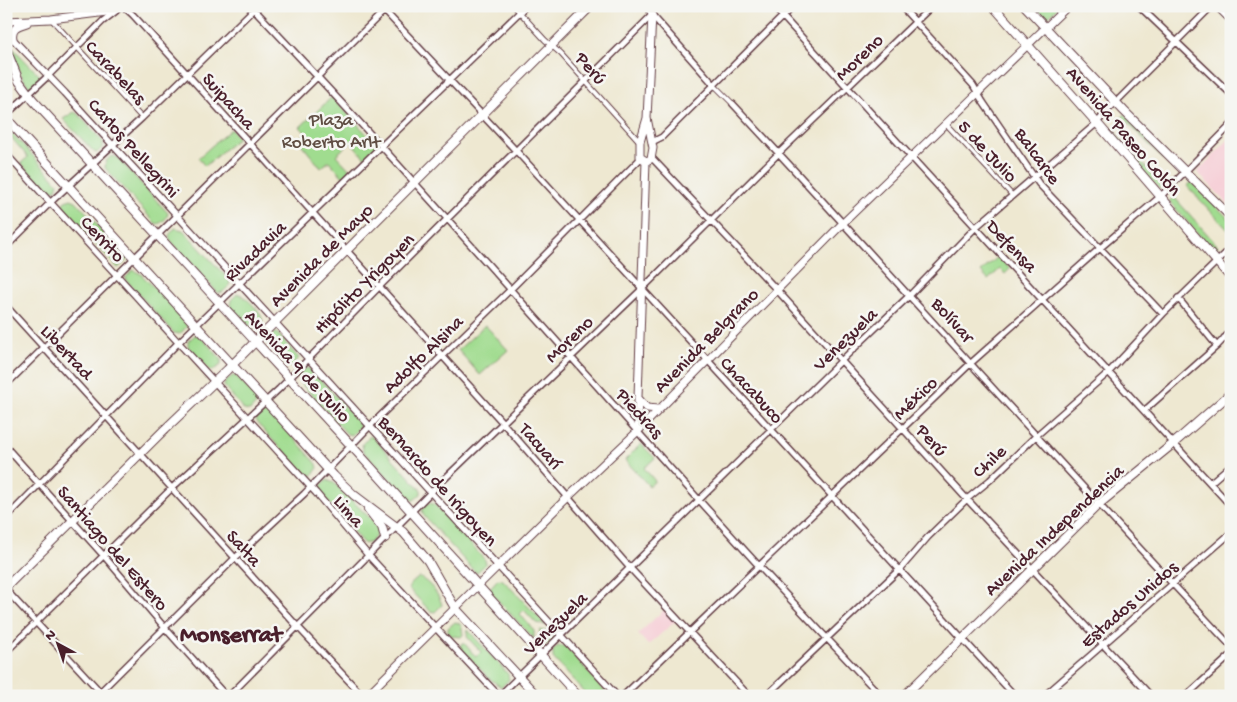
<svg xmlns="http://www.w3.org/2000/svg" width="1237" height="702" font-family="'Gochi Hand',sans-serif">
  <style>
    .built { fill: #f6cfd7 }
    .green { fill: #a0dc8f; stroke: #757e5d }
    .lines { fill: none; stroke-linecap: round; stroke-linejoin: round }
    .pedestrian-casing { stroke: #633d44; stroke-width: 6 }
    .minor-casing { stroke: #633d44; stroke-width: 8 }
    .tertiary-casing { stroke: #633d44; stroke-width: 8 }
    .secondary-casing { stroke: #633d44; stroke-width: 9 }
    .primary-casing { stroke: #633d44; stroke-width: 10 }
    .trunk-casing { stroke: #633d44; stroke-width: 10 }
    .pedestrian { stroke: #fff; stroke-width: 4 }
    .minor { stroke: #fff; stroke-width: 5 }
    .tertiary { stroke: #fff; stroke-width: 5.5 }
    .secondary { stroke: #fff; stroke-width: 7 }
    .primary { stroke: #fff; stroke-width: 8 }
    .trunk { stroke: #fff; stroke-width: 8 }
    .labels { text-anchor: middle; stroke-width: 5; stroke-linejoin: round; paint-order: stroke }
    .street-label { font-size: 19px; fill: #4a1f2b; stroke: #f6f6f2 }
    .park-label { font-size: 19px; fill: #604e44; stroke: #f6f6f2 }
    .district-label { font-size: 24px; font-weight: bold; fill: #4a1f2b; stroke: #f6f6f2 }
  </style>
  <rect width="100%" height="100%" fill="#f6f6f2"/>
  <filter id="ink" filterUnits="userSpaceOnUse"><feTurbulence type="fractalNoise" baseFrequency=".02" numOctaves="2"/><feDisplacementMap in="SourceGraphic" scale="10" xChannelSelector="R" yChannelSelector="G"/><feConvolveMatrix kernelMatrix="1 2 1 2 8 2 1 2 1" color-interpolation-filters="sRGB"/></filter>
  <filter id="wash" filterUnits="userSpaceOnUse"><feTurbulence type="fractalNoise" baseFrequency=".0096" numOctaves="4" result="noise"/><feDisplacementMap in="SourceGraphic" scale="20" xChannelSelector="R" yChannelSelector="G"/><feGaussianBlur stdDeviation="1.12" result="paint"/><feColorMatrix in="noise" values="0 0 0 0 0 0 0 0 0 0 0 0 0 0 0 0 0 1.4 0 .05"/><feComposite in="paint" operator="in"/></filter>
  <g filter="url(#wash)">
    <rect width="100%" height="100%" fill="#eee8d1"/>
    <path class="built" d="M1231 137V207L1197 172Z
      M665 609 676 621 648 645 638 634Z"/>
    <path class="green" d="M1028 6H1059L1046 19 1042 21Z
      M12 47 40 76 41 80 34 86H28L19 71Z
      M332 97 376 144V148L365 158 351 142 336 155 351 171 344 178 329 161 321 168 298 140 306 133 300 127Z
      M74 112 78 114 103 142V147L97 153 94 152 63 119Z
      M1125 114 1179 169 1176 172 1122 117Z
      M1110 127 1163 186 1159 189 1107 130Z
      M231 129 238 138 205 166 198 158Z
      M10 133H12L58 183 56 189 49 193 47 192 21 163 28 157 9 135Z
      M111 156 117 157 168 213C167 219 163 222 158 224L155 223 105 168 106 161Z
      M1192 182 1231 221 1230 232 1187 186Z
      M1174 197 1218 246 1213 251 1169 201Z
      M71 199 76 201 128 259 118 268 64 210 62 205 65 201Z
      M175 228 183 230 230 281 229 286 223 292 218 293 170 240 169 235Z
      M999 256 1010 269 1005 274 1000 269 988 280 981 272Z
      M133 270 141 274 189 324 180 334 174 333 126 280V277Z
      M237 294H240C248 299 264 314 263 324L256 330 251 328 230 306 231 300Z
      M485 325 508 350 480 375 458 350Z
      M275 333H277L299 358 291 367 286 366 267 344 268 339Z
      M195 335H198L201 337 221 359V365L212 371 209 370 188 347V341Z
      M305 368 311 369 359 422 360 427 352 435 347 434 300 382 298 376Z
      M232 376H236L258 400 256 404 250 411 244 410 224 386 225 382Z
      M264 410 270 411 317 464 318 468 311 477 306 476 256 422V417Z
      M370 436 373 437 421 490V494L414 500H409L363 451 362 444Z
      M641 444 655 458 644 468 655 481 649 486 625 460Z
      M327 480 334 483 375 523 380 531 371 542 365 544 362 542 321 494 319 487Z
      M427 503 434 504 485 560 486 564 476 573 424 516 422 510Z
      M419 577C429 582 439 594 442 605L435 612 430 611 409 589 411 584Z
      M498 579 503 580 546 625 536 623 524 610 520 614 534 631V639L491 593 489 589Z
      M455 622C462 623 462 628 463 635L461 637 452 636 448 632V628Z
      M468 630 508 674 509 680 501 687 490 679 460 648 461 644 464 643 476 657 481 652 467 637Z
      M540 630C547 631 550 632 553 639L546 645 538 640Z
      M558 646H566L609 696H588L553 658V650Z"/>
  </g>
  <g filter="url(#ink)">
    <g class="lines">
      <g class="pedestrian-casing">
        <path id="pedestrian" d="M514 6 545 40 561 54 640 142
          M51 19 142 118
          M715 86 733 104
          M946 124 1012 195"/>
      </g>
      <g class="minor-casing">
        <path id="minor" d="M123 6 133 15 187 74 503 423 630 568 749 696
          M251 6C425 189 589 380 759 566 799 609 840 652 881 696
          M380 6 519 154 1015 696
          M773 6 1231 506
          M901 6 973 85 983 102 1039 184 1163 314
          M1139 6 1231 94
          M733 104C900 283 1062 468 1231 646
          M6 115 48 76 103 21 116 11
          M652 142 662 137 793 6
          M652 158 777 290 964 496 1151 696
          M6 247 54 199 142 118 256 7
          M1178 298 1217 346
          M6 306 297 626 363 696
          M1224 338 1231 342
          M6 385 389 6
          M1144 411 1217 346 1231 331
          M6 447 104 556 165 628 226 696
          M1210 483 1231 465
          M6 518 183 338 526 6
          M6 590 104 696
          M6 652 172 488 279 389 379 287 652 15 715 86
          M96 696 235 558 304 494 375 421 509 291 641 158
          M229 696 435 488 642 289 779 153 932 6
          M499 696 842 360 910 295 976 227 1097 123 1105 113 1212 6
          M623 696 971 363 1099 249 1161 196 1231 125
          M766 696 902 567 928 537 967 499 990 480 1037 435 1109 372 1163 314 1231 248
          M1044 696 1231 533
          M1186 696 1231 655"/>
      </g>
      <g class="tertiary-casing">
        <path id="tertiary" d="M6 32 65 93 617 696
          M6 154 316 493 368 555 499 696"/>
      </g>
      <g class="secondary-casing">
        <path id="secondary" d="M1217 6 1231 20
          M1225 6 1231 12
          M6 21 51 19 107 12 125 6
          M13 39C11 28 17 26 27 23
          M646 161 640 157V142L647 118 652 15 649 6
          M646 161 651 159 653 148 647 118
          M638 398 647 408 658 409
          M638 431V397L646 161
          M366 696 564 501 638 431 843 223 1068 6"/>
      </g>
      <g class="primary-casing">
        <path id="primary" d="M993 6 1097 123 1231 278
          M1025 6 1124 111 1231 217
          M6 587 163 431 227 370 591 6
          M904 696 1099 504 1174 443 1231 393"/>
      </g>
      <g class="trunk-casing">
        <path id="trunk" d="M6 49 19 81 33 100 358 453 578 696
          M6 118 334 476 354 495 403 532 428 561 455 608 537 696
          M368 509 382 527 385 538"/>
      </g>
      <use href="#pedestrian" class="pedestrian"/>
      <use href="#minor" class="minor"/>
      <use href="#tertiary" class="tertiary"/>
      <use href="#secondary" class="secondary"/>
      <use href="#primary" class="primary"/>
      <use href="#trunk" class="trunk"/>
    </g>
  </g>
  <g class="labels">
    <g class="street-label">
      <text transform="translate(858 56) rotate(-44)" y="7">Moreno</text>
      <text transform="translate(592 67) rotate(49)" y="7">Perú</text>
      <text transform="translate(117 71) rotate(47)" y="7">Carabelas</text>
      <text transform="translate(230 100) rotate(48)" y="7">Suipacha</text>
      <text transform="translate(1125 130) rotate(49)" y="7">Avenida Paseo Colón</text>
      <text transform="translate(135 147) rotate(48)" y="7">Carlos Pellegrini</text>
      <text transform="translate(989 150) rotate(47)" y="7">5 de Julio</text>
      <text transform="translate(1039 155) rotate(54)" y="7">Balcarce</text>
      <text transform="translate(104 238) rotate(47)" y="7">Cerrito</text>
      <text transform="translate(1013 245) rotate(47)" y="7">Defensa</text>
      <text transform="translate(254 250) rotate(-44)" y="7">Rivadavia</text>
      <text transform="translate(320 254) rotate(-45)" y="7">Avenida de Mayo</text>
      <text transform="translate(363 282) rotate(-45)" y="7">Hipólito Yrigoyen</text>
      <text transform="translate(954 319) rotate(48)" y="7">Bolívar</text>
      <text transform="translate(568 338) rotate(-44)" y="7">Moreno</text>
      <text transform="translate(844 338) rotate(-44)" y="7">Venezuela</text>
      <text transform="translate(705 339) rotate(-45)" y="7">Avenida Belgrano</text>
      <text transform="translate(68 351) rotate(47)" y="7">Libertad</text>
      <text transform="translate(422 353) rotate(-44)" y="7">Adolfo Alsina</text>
      <text transform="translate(299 365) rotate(47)" y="7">Avenida 9 de Julio</text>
      <text transform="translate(753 389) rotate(47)" y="7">Chacabuco</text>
      <text transform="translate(914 397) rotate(-44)" y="7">México</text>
      <text transform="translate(641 412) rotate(48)" y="7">Piedras</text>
      <text transform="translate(933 439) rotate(48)" y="7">Perú</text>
      <text transform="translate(542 445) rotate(49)" y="7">Tacuarí</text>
      <text transform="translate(988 460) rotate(-43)" y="7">Chile</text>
      <text transform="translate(439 480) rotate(48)" y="7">Bernardo de Irigoyen</text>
      <text transform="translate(350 510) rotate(49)" y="7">Lima</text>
      <text transform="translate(1053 529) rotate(-43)" y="7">Avenida Independencia</text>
      <text transform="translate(114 547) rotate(49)" y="7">Santiago del Estero</text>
      <text transform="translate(245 547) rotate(48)" y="7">Salta</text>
      <text transform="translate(1128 603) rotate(-41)" y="7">Estados Unidos</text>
      <text transform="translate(554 622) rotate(-44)" y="7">Venezuela</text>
    </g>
    <g class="park-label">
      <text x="331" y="125">Plaza<tspan x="331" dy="22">Roberto Arlt</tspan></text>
    </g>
    <g class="district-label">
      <text x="231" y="641">Monserrat</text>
    </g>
  </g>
  <rect width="1237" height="702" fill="none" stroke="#f6f6f2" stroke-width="25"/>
  <g transform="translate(58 644) rotate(320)" stroke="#f6f6f2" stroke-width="4" paint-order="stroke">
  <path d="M0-4L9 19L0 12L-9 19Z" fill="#4a1f2b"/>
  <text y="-8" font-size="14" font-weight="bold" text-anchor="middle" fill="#4a1f2b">N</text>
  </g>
</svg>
